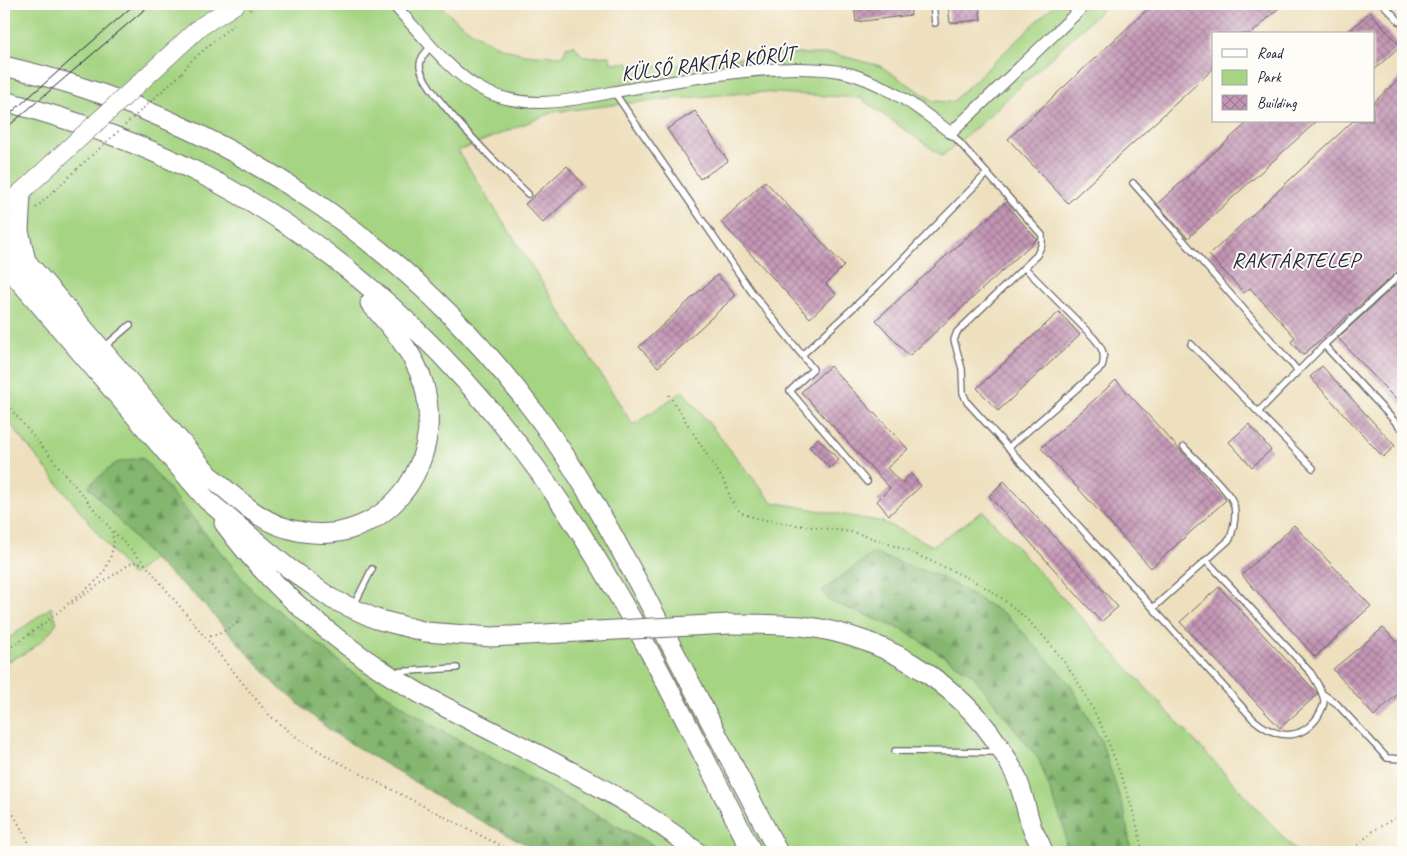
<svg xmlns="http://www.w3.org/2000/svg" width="1407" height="856" font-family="Caveat,sans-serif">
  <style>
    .green { fill: #a5d482; stroke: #647b5e }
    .forest { fill: url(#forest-firs); stroke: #536c56 }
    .wetland { fill: url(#wetland-marsh); stroke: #647b5e }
    .building { fill: url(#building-cross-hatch) }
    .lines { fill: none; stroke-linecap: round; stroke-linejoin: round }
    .service-casing { stroke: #696469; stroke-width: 8 }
    .minor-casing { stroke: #696469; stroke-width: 13 }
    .primary-casing { stroke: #696469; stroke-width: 19 }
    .trunk-casing { stroke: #696469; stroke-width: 21 }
    .path { stroke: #696469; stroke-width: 2; stroke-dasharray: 1 4; stroke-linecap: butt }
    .service { stroke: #fff; stroke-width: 5.5 }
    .minor { stroke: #fff; stroke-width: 11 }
    .primary { stroke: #fff; stroke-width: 18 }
    .trunk { stroke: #fff; stroke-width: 19 }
    .tram { stroke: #22223b; stroke-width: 1 }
    .primary-bridge-casing { stroke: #696469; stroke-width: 19; stroke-linecap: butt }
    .trunk-bridge-casing { stroke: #696469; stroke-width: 21; stroke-linecap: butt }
    .path-bridge { stroke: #696469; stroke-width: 2; stroke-dasharray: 1 4; stroke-linecap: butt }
    .primary-bridge { stroke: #fff; stroke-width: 18 }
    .trunk-bridge { stroke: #fff; stroke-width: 19 }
    .labels { text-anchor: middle; stroke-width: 4; stroke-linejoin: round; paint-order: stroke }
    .street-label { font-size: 21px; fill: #22223b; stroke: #fdfcf7 }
    .neighbourhood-label { font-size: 22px; letter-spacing: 1px; fill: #22223b; stroke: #fdfcf7 }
  </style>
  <defs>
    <pattern id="forest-firs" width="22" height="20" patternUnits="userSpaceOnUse" patternTransform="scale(1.25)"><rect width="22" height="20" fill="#84b670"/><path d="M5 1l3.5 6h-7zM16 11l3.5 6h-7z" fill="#6c945d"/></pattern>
    <pattern id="wetland-marsh" width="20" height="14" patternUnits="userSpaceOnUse" patternTransform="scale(1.25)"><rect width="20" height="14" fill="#a5d482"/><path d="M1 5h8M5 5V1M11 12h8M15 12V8" fill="none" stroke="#8eb671"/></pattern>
    <pattern id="building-cross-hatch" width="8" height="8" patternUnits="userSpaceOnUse" patternTransform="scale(1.25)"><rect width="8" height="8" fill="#c496b5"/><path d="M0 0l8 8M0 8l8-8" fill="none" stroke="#9f7a94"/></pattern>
  </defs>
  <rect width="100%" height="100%" fill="#fdfcf7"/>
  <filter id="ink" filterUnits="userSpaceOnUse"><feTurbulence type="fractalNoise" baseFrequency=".02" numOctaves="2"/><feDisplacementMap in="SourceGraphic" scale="10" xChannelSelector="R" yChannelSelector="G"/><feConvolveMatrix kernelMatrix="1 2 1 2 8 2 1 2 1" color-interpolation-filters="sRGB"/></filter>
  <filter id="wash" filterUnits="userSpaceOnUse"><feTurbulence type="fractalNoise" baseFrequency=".0096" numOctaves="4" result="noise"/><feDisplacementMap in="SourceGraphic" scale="20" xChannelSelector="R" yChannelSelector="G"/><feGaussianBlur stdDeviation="1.12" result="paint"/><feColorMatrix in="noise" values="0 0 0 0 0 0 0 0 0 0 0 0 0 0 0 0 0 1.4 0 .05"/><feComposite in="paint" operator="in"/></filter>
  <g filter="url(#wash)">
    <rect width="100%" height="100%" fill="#eee0be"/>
    <path class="green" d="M4 4H439C461 27 492 48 525 54 537 56 551 55 563 56L566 47 574 45 583 57 610 56 611 63H629L630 68 687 64 775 54H835L880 66 934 101 952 102 1055 4H1108L977 127 942 156 860 98 757 92 648 101 554 112 458 151 633 425 683 391 772 502 883 522 933 546 983 511 1297 852H665L433 726 353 673 251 589 142 457 88 486 153 559 132 576 4 416Z"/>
    <path class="forest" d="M142 457 251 589 353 673 433 726 665 852H541L466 813 332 732 277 686 199 599 153 559 88 486 116 463Z
      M873 553 941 577 1008 616 1071 685 1101 741 1125 814 1131 852H1066L1065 830 1039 760 973 675 903 630 829 601 822 591Z"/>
    <path class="wetland" d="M51 607 57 622C42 645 29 652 4 663V642Z"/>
    <g id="blocks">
      <path class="building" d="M854 4H910L911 15 856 22Z
        M948 4H979L981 20 950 23Z
        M1153 4H1283L1251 34H1213V69L1068 203 1008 139Z
        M1370 12 1400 46 1373 71V34H1346Z
        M1403 75V267L1303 355 1291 342 1295 337 1250 288 1244 293 1209 255 1353 121H1373V103Z
        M695 111 728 161 700 179 667 129Z
        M1249 121H1317L1188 238 1157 204Z
        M567 166 584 185 543 223 525 204Z
        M765 181 844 266 826 284 836 294 810 318 721 222Z
        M1004 203 1037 239 909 356 876 320Z
        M717 275 736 295 658 367 639 347Z
        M1403 278V407L1338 338Z
        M1059 312 1080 335 998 411 977 388Z
        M830 366 908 449 887 468 901 483 911 474 921 486 889 515 877 501 890 488 801 392Z
        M1322 366 1395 446 1383 457 1310 377Z
        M1116 380 1226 500 1151 568 1041 448Z
        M1249 424 1271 450 1252 467 1229 442Z
        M818 438 839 460 830 468 809 447Z
        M1004 481 1118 607 1101 622 989 496Z
        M1294 525 1371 606 1315 657 1242 575Z
        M1219 587 1318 694 1280 728 1180 622Z
        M1383 628 1403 647V689L1374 716 1333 669Z"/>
    </g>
  </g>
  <g filter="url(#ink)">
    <use href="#blocks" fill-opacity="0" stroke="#696469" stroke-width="1"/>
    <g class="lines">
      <g class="service-casing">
        <path id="service" d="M933 4 935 23
          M1383 4 1403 25
          M432 45C427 51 420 57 420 65 419 88 508 175 528 194
          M614 92 751 291 802 355 878 285 987 173
          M951 133 1042 235V244L1037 255 957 332 954 340 962 369 963 393 967 402 1253 719C1274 737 1298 743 1317 718 1320 713 1324 707 1324 701 1323 691 1316 681 1311 673L1206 560
          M1133 183 1298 371
          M1191 344 1258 412 1324 345 1400 427 1403 425
          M1324 345 1403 272
          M103 348 130 325
          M802 355 813 369 790 391 867 482
          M1258 412 1313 468
          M1008 448 1102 367C1106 354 1102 348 1094 338L1024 267
          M354 605 372 569
          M1153 608 1230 539C1234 527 1238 511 1232 500 1225 487 1195 459 1184 447
          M394 672 457 668
          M1323 694 1336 703 1387 758 1401 759 1403 757
          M895 751 998 752"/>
      </g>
      <g class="minor-casing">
        <path id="minor" d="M393 4C419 31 450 73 483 90 525 111 570 101 613 92 675 81 795 57 854 75 891 87 921 110 951 133L1086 4"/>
      </g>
      <g class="primary-casing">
        <path id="primary" d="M200 27 236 4
          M4 207 29 185"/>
      </g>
      <g class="trunk-casing">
        <path id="trunk" d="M4 66C217 114 408 241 538 417 586 482 624 555 661 626 700 701 739 777 778 852
          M4 101C71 119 138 142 201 174 355 252 483 382 576 526 643 630 696 742 752 852
          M21 193 19 231 26 261
          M4 240 26 261 211 477C234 496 258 520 286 528 376 556 447 471 424 385 415 354 391 327 370 303
          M4 263 207 500 287 567 332 599 376 619 426 632 492 637 578 632
          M224 523C274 592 345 651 419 693 513 745 613 784 697 852
          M729 624C753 624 777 624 801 626 891 636 975 692 1015 774 1023 791 1026 810 1032 828 1035 836 1041 843 1043 852"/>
      </g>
      <path class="path" d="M250 10 258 4
        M182 73 190 62 235 23
        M36 208 77 169
        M669 395 727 486C729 496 732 505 741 512 755 523 832 528 856 533 883 541 911 552 937 564 957 573 979 582 997 595 1056 637 1093 698 1117 765 1128 793 1138 823 1142 852
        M4 401 110 528 145 564 269 715 299 739 334 760 513 852
        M72 603 133 562 145 564
        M205 637 219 634 239 622
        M4 652 46 622 102 576 110 559 114 543 111 530
        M4 797 34 852
        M1350 852 1373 831 1403 813"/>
      <use href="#service" class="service"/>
      <use href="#minor" class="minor"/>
      <use href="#primary" class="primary"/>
      <use href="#trunk" class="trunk"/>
      <path class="tram" d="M4 119 135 4
        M4 130 151 4"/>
      <g class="primary-bridge-casing">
        <path id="primary-bridge" d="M31 183 200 27"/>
      </g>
      <g class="trunk-bridge-casing">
        <path id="trunk-bridge" d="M578 632 729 624"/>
      </g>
      <path class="path-bridge" d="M77 169 182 73"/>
      <use href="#primary-bridge" class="primary-bridge"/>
      <use href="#trunk-bridge" class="trunk-bridge"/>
    </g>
  </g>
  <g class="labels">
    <g class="street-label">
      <text transform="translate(708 63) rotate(-7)" y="7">KÜLSŐ RAKTÁR KÖRÚT</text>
    </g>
    <g class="neighbourhood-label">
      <text x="1296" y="267">RAKTÁRTELEP</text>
    </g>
  </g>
  <rect width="1407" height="856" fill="none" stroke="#fdfcf7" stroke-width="20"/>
  <rect x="1212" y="32" width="162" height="90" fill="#fdfcf7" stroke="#a5a5ac"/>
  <rect x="1222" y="49" width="25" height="8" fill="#ffffff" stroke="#a5a5ac"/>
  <text x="1257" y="58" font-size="15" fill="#22223b">Road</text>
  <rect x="1222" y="70" width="25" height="15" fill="#a5d482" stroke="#a5a5ac"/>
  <text x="1257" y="82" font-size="15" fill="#22223b">Park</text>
  <rect x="1222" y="95" width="25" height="15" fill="url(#building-cross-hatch)" stroke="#a5a5ac"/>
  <text x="1257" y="108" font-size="15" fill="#22223b">Building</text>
</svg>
